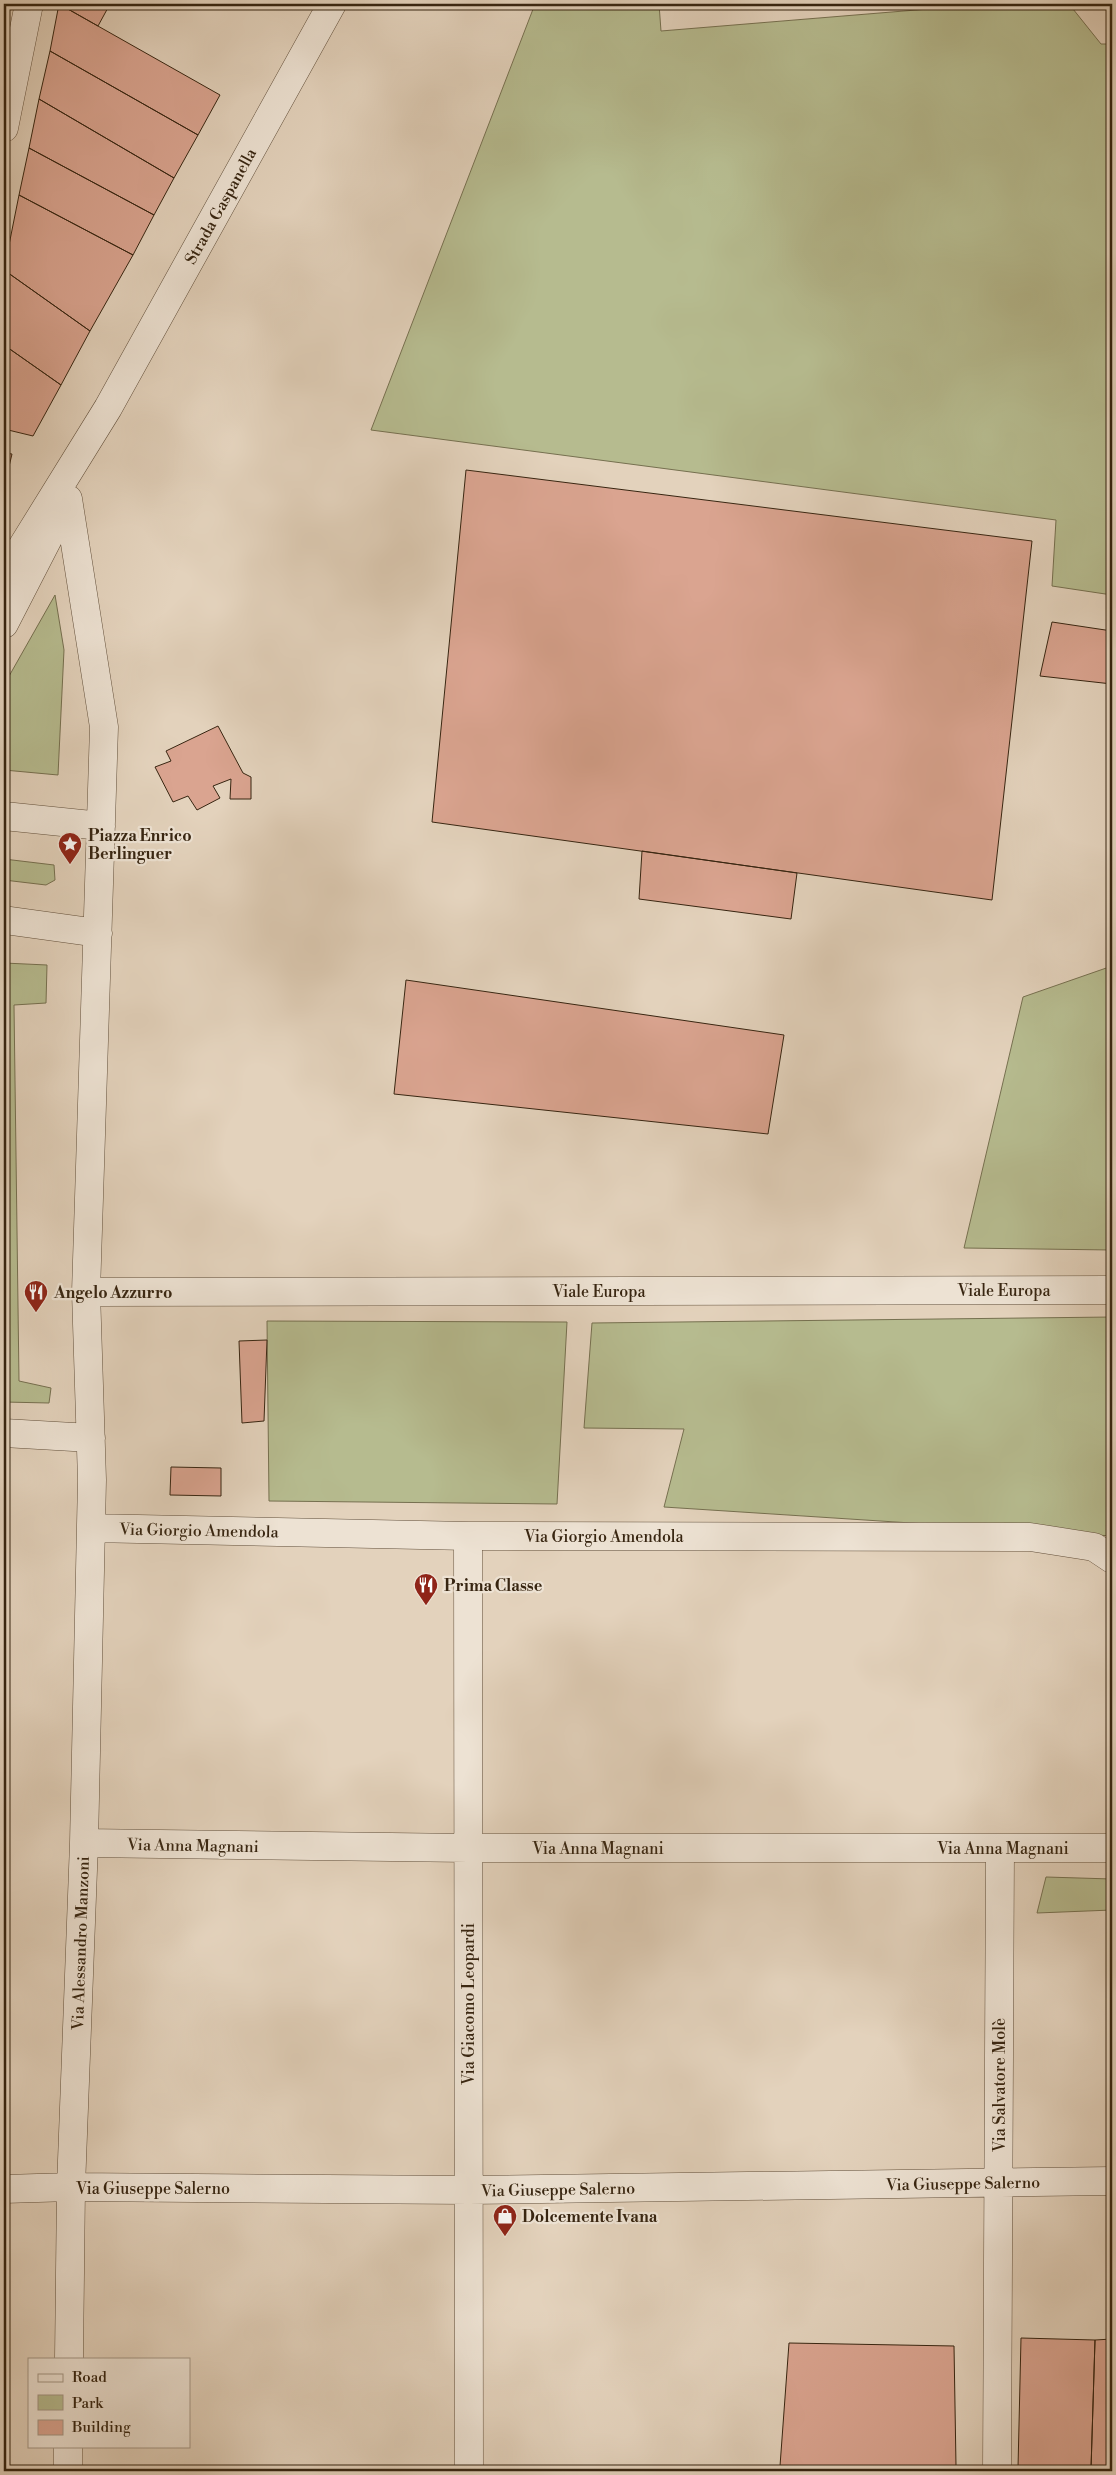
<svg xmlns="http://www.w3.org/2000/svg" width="1116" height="2475" font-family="'Libre Bodoni',serif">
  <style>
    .green { fill: #b6bb8f; stroke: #767050 }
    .building { fill: #daa490; stroke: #372511 }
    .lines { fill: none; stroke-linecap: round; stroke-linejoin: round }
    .minor-casing { stroke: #62503c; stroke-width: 29 }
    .minor { stroke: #ede2d3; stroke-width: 28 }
    .labels { text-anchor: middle; stroke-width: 4.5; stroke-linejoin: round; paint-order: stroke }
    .street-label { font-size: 16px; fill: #372511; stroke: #ede2d3 }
    .poi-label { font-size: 16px; font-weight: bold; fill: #372511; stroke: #ede2d3; text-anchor: start }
  </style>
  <rect width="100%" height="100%" fill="#e3d2bc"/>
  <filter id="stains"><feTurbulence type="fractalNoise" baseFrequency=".004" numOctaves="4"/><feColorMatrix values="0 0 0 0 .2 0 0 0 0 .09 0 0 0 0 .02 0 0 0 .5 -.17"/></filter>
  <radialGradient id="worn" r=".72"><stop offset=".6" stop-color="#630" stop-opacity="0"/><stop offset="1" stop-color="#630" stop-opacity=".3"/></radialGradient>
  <path class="green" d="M535 4H659L661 31 989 4H1069L1101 44H1112V595L1052 586 1056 520 371 430Z
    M55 595 64 650 58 775 4 770V685Z
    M4 859 54 865 55 880 46 885 4 880Z
    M4 963 47 965 46 1003 14 1005 19 1381 51 1388 49 1403 4 1402Z
    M1112 966V1250L964 1248 1023 997Z
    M1112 1317V1536L664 1507 684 1429 584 1428 592 1323Z
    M267 1321 567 1322 557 1504 269 1501Z
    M1046 1877 1112 1879V1910L1037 1913Z"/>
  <path class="building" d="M59 4 220 95 198 135 50 51Z
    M59 4H110L98 26Z
    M50 51 198 135 174 178 39 99Z
    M39 99 174 178 154 215 29 148Z
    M29 148 154 215 133 255 19 195Z
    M19 195 133 255 90 331 4 270Z
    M4 270 90 331 61 385 4 345Z
    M4 345 61 385 33 436 4 429Z
    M4 453 12 454 6 479H4Z
    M466 470 1032 541 992 900 432 822Z
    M1052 622 1112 631V684L1040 676Z
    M218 726 243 773 251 777V799H230L231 779 213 786 220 798 197 810 188 796 173 802 155 767 171 761 166 751Z
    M642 851 797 873 791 919 639 899Z
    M406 980 784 1035 768 1134 394 1094Z
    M267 1340 264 1421 242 1423 239 1341Z
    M171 1467 221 1468V1496L170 1495Z
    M1021 2338 1095 2340 1091 2469 1018 2468Z
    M1112 2339V2470L1091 2469 1095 2340Z
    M789 2343 954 2346 956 2466H780Z"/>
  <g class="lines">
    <g class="minor-casing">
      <path id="minor" d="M4 128 29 4
        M68 499 104 727 86 1292 92 1480 84 1843 71 2187 69 2359
        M4 576 108 408 332 4
        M4 624 56 523
        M4 816 101 826
        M4 920 98 933
        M86 1292 1112 1290
        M4 1433 91 1438
        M91 1528 468 1536 1030 1537 1094 1547 1112 1559
        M468 1536 469 2471
        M84 1843 468 1848H1112
        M4 2189 71 2187 469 2190 1112 2181
        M68 2471V2446
        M997 2471 1000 1849"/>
    </g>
    <use href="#minor" class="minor"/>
  </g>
  <defs>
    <g id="sight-pin" transform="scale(1.25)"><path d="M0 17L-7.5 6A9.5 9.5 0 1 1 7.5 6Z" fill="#8f2418" stroke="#ede2d3"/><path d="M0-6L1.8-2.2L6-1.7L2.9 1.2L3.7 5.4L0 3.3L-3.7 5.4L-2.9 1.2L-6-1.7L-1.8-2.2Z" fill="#fff"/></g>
    <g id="restaurant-pin" transform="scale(1.25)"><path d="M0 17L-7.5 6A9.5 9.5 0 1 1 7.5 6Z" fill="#8f2418" stroke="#ede2d3"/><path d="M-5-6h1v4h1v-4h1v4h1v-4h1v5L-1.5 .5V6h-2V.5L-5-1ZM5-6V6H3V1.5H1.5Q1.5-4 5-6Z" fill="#fff"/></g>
    <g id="shop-pin" transform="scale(1.25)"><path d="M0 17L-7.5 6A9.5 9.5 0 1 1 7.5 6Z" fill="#8f2418" stroke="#ede2d3"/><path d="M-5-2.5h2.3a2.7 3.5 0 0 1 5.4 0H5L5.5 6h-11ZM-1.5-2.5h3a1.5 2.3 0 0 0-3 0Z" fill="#fff"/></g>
  </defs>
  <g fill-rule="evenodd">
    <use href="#sight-pin" x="70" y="844"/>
    <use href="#restaurant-pin" x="36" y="1292"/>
    <use href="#restaurant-pin" x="426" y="1585"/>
    <use href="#shop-pin" x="505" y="2216"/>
  </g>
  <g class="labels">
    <g class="street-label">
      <text transform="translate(220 206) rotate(-61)" y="6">Strada Gaspanella</text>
      <text x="1004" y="1296">Viale Europa</text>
      <text x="599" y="1297">Viale Europa</text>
      <text transform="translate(199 1530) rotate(1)" y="6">Via Giorgio Amendola</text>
      <text x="604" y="1542">Via Giorgio Amendola</text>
      <text transform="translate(193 1845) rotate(1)" y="6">Via Anna Magnani</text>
      <text x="598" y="1854">Via Anna Magnani</text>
      <text x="1003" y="1854">Via Anna Magnani</text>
      <text transform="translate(80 1943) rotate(-88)" y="6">Via Alessandro Manzoni</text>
      <text transform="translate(468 2004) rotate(-90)" y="6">Via Giacomo Leopardi</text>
      <text transform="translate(999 2085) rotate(-90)" y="6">Via Salvatore Molè</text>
      <text transform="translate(963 2183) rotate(-1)" y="6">Via Giuseppe Salerno</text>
      <text x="153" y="2194">Via Giuseppe Salerno</text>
      <text transform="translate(558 2189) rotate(-1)" y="6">Via Giuseppe Salerno</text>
    </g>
    <g class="poi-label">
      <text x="88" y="841">Piazza Enrico<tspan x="88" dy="18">Berlinguer</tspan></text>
      <text x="54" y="1298">Angelo Azzurro</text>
      <text x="444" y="1591">Prima Classe</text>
      <text x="522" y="2222">Dolcemente Ivana</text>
    </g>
  </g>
  <rect width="1116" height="2475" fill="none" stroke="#e3d2bc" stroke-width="20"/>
  <rect x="5" y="5" width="1106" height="2465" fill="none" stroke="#372511" stroke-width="2.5"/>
  <rect x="10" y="10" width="1096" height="2455" fill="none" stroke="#372511"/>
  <rect x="28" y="2358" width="162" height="90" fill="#ede2d3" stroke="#a49685"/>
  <rect x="38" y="2374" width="25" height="8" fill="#ede2d3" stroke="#a49685"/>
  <text x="72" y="2382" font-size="15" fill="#372511">Road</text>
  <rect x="38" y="2395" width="25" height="15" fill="#b6bb8f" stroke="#a49685"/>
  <text x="72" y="2408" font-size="15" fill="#372511">Park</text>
  <rect x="38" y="2420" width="25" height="15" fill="#daa490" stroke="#a49685"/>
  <text x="72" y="2432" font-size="15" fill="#372511">Building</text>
  <rect width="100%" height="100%" filter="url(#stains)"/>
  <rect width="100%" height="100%" fill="url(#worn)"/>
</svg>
